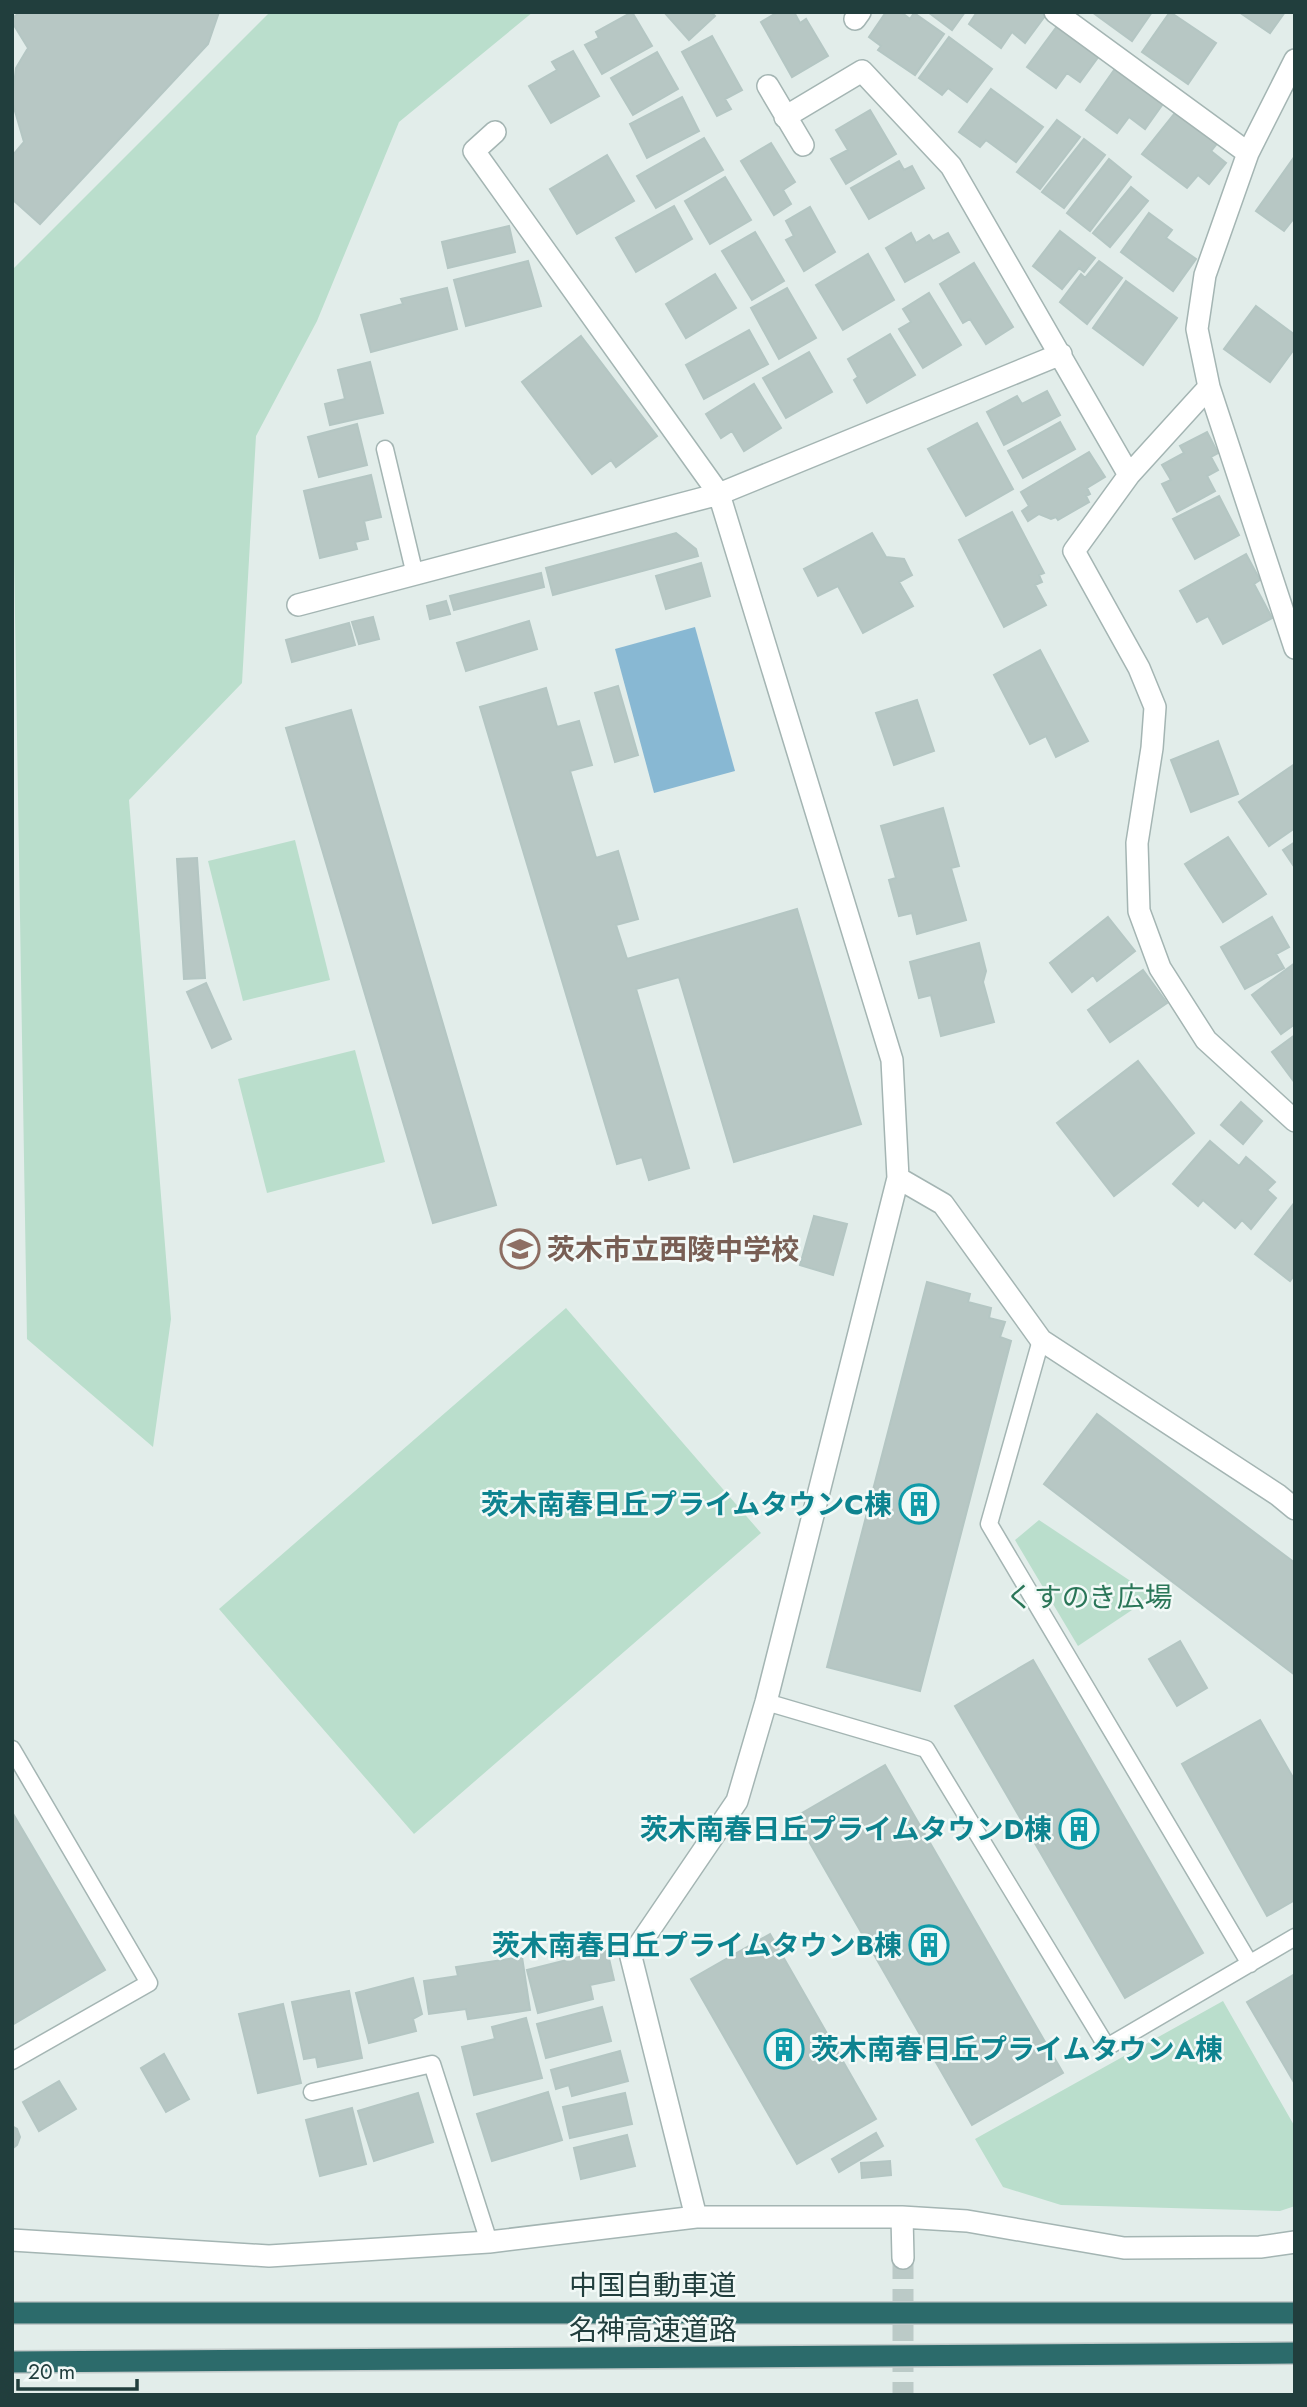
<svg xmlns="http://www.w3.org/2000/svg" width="1307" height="2407" font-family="Jost,'Noto Sans JP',sans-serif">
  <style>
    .green { fill: #badecc }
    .water { fill: #88b8d3 }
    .building { fill: #b7c7c4; stroke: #b4c6c3; stroke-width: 2 }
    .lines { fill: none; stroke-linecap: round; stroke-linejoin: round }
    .street-tunnel { stroke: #bbcac7; stroke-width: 21; stroke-dasharray: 21 10; stroke-linecap: butt }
    .lane-casing { stroke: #a4b5b3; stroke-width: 19 }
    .street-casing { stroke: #a4b5b3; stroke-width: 24 }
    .highway-casing { stroke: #c1c9c9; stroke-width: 24 }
    .lane { stroke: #fff; stroke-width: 16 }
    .street { stroke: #fff; stroke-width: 21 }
    .highway { stroke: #2c6b6b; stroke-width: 21 }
    .labels { text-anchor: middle; stroke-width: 5; stroke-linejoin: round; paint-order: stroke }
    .education-label { font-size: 28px; font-weight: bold; fill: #785e54; stroke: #f2f9f7; text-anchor: start }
    .culture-label { font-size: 28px; font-weight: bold; fill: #0d838f; stroke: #f2f9f7; text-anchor: end }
    .park-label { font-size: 28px; fill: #2a7658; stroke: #f2f9f7 }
    .street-label { font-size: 28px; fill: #213e3d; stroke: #f2f9f7 }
  </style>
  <rect width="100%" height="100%" fill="#e2edea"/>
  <path class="green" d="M270 12H533L399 122 317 321 256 436 242 683 129 800 171 1319 153 1447 27 1339 12 434V270Z
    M295 840 330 980 243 1001 208 861Z
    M355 1050 385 1162 267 1193 238 1079Z
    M566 1308 761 1533 414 1834 219 1609Z
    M1039 1520 1153 1596 1078 1646 1015 1540Z
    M1223 2001 1295 2127V2206L1280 2211 1061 2205 1003 2187 975 2139Z"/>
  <path class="water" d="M695 627 735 771 654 793 615 649Z"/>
  <path class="building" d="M21 12H219L208 44 40 224 12 199V156L24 142 12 101 16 68 28 48 12 22V18Z
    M632 12 652 46 602 74 585 45 599 38 596 32Z
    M664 12H711L715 16 689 40Z
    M778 12H794L800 23 806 19 828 56 792 77 761 22Z
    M886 12H901L910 19 914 13 944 34 915 75 878 50 881 46 869 37Z
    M928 12H965L952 30Z
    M977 12H1040L1045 16 1025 43 1012 32 1001 48 969 24Z
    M1092 12H1152L1132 41Z
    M1170 12 1216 43 1188 84 1142 52Z
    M1239 12H1285L1270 33Z
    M1058 25 1099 56 1080 82 1067 73 1056 88 1027 67Z
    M712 36 742 90 725 99 731 109 717 116 682 52Z
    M949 37 992 69 967 102 948 88 942 95 919 78Z
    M573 51 599 96 551 123 529 86 557 70 552 62Z
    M657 52 678 89 633 115 611 78Z
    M1117 66 1165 101 1145 129 1129 117 1117 133 1086 110Z
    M991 89 1043 127 1016 162 986 140 980 147 959 132Z
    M682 97 699 131 647 158 630 124Z
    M1179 108 1220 140 1211 151 1226 163 1209 184 1198 175 1187 188 1142 154Z
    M870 110 896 154 846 184 831 159 848 150 836 130Z
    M1057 120 1080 137 1040 189 1017 172Z
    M704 138 723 170 656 208 637 176Z
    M1084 139 1105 155 1064 208 1042 192Z
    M771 143 795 182 783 190 791 204 774 215 741 161Z
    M607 155 634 201 577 234 550 189Z
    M1295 156V217L1284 231 1256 211Z
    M1109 159 1131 177 1090 231 1067 213Z
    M899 161 904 170 912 166 924 188 869 219 851 188Z
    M725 177 751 220 710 244 685 201Z
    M1131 187 1148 201 1110 247 1093 233Z
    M674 206 692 239 636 272 616 238Z
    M810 207 835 252 804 271 786 240 794 236 786 221Z
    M1149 213 1172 230 1166 238 1196 259 1173 291 1121 252Z
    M509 226 515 252 448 268 442 242Z
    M1060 231 1095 258 1084 272 1079 268 1062 289 1033 266Z
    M755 232 784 281 752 300 722 251Z
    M911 233 916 243 929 235 933 241 948 233 959 252 905 282 886 248Z
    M868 254 894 300 843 330 816 285Z
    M528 261 541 306 466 326 454 280Z
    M1099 261 1122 278 1087 324 1060 302 1081 274 1085 278Z
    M974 263 1013 327 986 344 970 319 963 323 940 284Z
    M715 274 736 308 686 338 666 304Z
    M1126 281 1177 318 1143 365 1093 328Z
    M447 288 457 329 371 352 361 315 403 304 401 299Z
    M787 288 816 338 779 359 751 308Z
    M929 293 961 345 923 368 899 329 911 322 903 309Z
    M1256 306 1295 335V348L1270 382 1224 349Z
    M749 330 768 364 704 399 686 365Z
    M890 334 915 375 867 403 854 380 858 377 848 359Z
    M581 336 657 436 616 467 611 460 592 474 522 382Z
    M809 352 832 392 786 418 763 378Z
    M370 362 383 413 330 425 325 404 345 399 338 370Z
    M754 384 781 428 744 451 732 431 721 438 706 414Z
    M1047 391 1060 415 1004 445 987 412 1017 396 1022 404Z
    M1060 422 1075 449 1023 478 1008 451Z
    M977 423 1013 489 966 516 928 449Z
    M357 424 367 465 319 477 308 437Z
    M1207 432 1218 453 1211 457 1218 470 1207 476 1215 491 1177 512 1162 484 1171 480 1162 465 1184 453 1180 446Z
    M1089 452 1105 477 1087 488 1090 494 1086 496 1089 502 1058 520 1056 517 1051 519 1039 514 1028 521 1022 511 1029 506 1021 492Z
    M371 475 381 517 364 521 368 539 355 542 357 549 320 558 304 491Z
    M1219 496 1239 535 1195 559 1173 519Z
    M1012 512 1044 573 1039 575 1042 582 1035 585 1046 605 1004 627 959 540Z
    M676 533 696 549 698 556 553 595 546 568Z
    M872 533 886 557 904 559 912 575 899 582 913 606 863 633 838 586 818 596 804 569Z
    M1246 554 1260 580 1254 584 1272 618 1223 644 1208 616 1197 622 1180 591Z
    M701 563 710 596 666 609 656 576Z
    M541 573 544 587 454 610 450 596Z
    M446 601 450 614 430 619 427 606Z
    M373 617 379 639 359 644 352 622Z
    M529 621 537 649 466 671 457 643Z
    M349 623 355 645 292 662 286 640Z
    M1040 650 1088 741 1056 757 1046 736 1030 744 994 675Z
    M618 686 638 755 615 762 595 693Z
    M546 688 557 727 579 721 592 765 570 771 596 858 618 851 638 919 616 925 627 959 797 909 861 1124 734 1162 679 977 636 989 689 1168 649 1180 642 1157 617 1164 480 707Z
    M917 700 934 751 894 765 876 713Z
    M351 710 496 1205 433 1223 286 728Z
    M1218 741 1238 794 1191 812 1171 760Z
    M1295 764V828L1269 846 1239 802Z
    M943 808 959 866 951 868 966 920 917 934 912 913 899 916 889 880 896 878 881 826Z
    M1228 837 1266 894 1223 922 1185 864Z
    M1295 842V868L1283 850Z
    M197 858 205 978 184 979 177 859Z
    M1108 917 1135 951 1097 981 1093 975 1072 992 1050 963Z
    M1272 917 1289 947 1276 954 1284 968 1245 989 1221 947Z
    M979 943 986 971 983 982 994 1022 941 1036 931 995 919 998 910 962Z
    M1295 963V1024L1281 1034 1252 995Z
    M1143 970 1167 1003 1110 1042 1088 1010Z
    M206 983 231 1039 212 1048 187 992Z
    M1295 1035V1083L1272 1052Z
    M1138 1061 1194 1133 1114 1196 1057 1123Z
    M1241 1102 1262 1121 1243 1144 1221 1125Z
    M1210 1141 1239 1166 1246 1157 1275 1182 1267 1190 1276 1198 1251 1229 1242 1220 1235 1228 1203 1200 1198 1206 1173 1184Z
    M1295 1202V1274L1290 1281 1255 1254Z
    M814 1216 847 1224 833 1275 800 1265Z
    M927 1282 970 1294 968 1302 991 1308 989 1318 1005 1322 1000 1337 1011 1341 920 1691 827 1667Z
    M1097 1414 1295 1563V1675L1044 1484Z
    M1180 1641 1207 1688 1177 1706 1149 1659Z
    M1033 1660 1203 1953 1125 1998 955 1706Z
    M1260 1720 1295 1781V1900L1267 1916 1182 1764Z
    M885 1765 1063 2073 972 2125 795 1817Z
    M12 1812 105 1970 12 2025Z
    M770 1934 876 2119 797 2164 691 1979Z
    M607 1950 614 1980 590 1985 593 1999 538 2013 527 1970Z
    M522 1957 530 2010 468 2019 466 2009 429 2014 424 1981 458 1976 456 1967Z
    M1295 1974V2084L1247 2002Z
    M413 1978 422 2014 413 2019 416 2031 369 2043 356 1993Z
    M349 1991 362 2058 318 2067 316 2057 304 2059 292 2002Z
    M283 2004 301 2083 258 2093 239 2014Z
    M602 2007 611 2041 546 2058 537 2024Z
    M526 2018 542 2078 474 2095 462 2047 495 2039 492 2027Z
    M620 2051 628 2081 572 2096 569 2085 556 2089 551 2070Z
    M164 2054 189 2099 166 2112 141 2068Z
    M59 2081 76 2109 39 2131 23 2102Z
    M548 2092 562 2140 492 2161 477 2114Z
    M418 2093 433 2142 374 2161 358 2111Z
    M625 2093 632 2124 570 2138 563 2107Z
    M352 2108 366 2164 320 2176 306 2120Z
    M12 2126 17 2129 20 2137 17 2145 12 2149Z
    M876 2133 883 2146 839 2172 832 2159Z
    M627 2135 635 2166 581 2179 574 2148Z
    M890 2161 891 2175 862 2178 861 2163Z"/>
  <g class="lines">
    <path class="street-tunnel" d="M903 2258V2395"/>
    <g class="lane-casing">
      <path id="lane" d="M385 449 415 575
        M1041 1340 989 1524 1250 1964
        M766 1702 926 1749 1107 2047 1295 1937
        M12 1749 149 1983 12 2061
        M312 2092 432 2064 489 2242"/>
    </g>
    <g class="street-casing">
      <path id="street" d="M1055 12 1248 153
        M855 19 860 12
        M1295 60 1248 153 1205 275 1197 329 1209 387 1295 648
        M768 86 803 145
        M785 117 862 71 951 166 1129 475
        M495 132 474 151 719 494 892 1060 898 1178 766 1702 737 1801 631 1957 696 2217
        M1209 387 1129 475 1074 551 1139 668 1155 707 1152 748 1137 843 1139 911 1160 968 1206 1040 1295 1121
        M298 605 719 494 1061 354
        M898 1178 943 1204 1041 1340 1278 1495 1295 1509
        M902 2217 903 2258
        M12 2240 269 2256 489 2242 696 2217H902L967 2221 1124 2248 1260 2247 1295 2242"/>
    </g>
    <g class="highway-casing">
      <path id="highway" d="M12 2313H1295
        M12 2362 1295 2353"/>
    </g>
    <use href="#lane" class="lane"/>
    <use href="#street" class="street"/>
    <use href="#highway" class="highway"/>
  </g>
  <defs>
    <g id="school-ring" transform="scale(2.0125)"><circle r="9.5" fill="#f2f9f7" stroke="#8d6e63" stroke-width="1.5"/><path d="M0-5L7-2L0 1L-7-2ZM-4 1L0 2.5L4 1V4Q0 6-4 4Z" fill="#8d6e63"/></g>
    <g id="building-ring" transform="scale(2.0125)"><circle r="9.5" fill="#f2f9f7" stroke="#0f9aa8" stroke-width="1.5"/><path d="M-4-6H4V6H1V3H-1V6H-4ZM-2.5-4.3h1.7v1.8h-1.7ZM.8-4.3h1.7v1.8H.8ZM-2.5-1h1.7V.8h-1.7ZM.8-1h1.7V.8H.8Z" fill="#0f9aa8"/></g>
  </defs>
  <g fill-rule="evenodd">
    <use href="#school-ring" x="520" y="1249"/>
    <use href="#building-ring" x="919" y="1504"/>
    <use href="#building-ring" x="1079" y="1829"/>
    <use href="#building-ring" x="929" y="1945"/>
    <use href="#building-ring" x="784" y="2049"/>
  </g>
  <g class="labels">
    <g class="education-label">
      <text x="547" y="1259">茨木市立西陵中学校</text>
    </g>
    <g class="culture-label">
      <text x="892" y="1514">茨木南春日丘プライムタウンC棟</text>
      <text x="1052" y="1839">茨木南春日丘プライムタウンD棟</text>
      <text x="902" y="1955">茨木南春日丘プライムタウンB棟</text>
      <text x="811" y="2059" text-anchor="start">茨木南春日丘プライムタウンA棟</text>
    </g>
    <g class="park-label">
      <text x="1089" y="1607">くすのき広場</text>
    </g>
    <g class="street-label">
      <text x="653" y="2295">中国自動車道</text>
      <text x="653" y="2340">名神高速道路</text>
    </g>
  </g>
  <rect width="1307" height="2407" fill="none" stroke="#213e3d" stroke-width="28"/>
  <path d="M18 2379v10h119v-10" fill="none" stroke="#213e3d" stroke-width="3.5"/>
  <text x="28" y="2379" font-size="21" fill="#213e3d" stroke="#f2f9f7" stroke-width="5" paint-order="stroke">20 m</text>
</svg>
